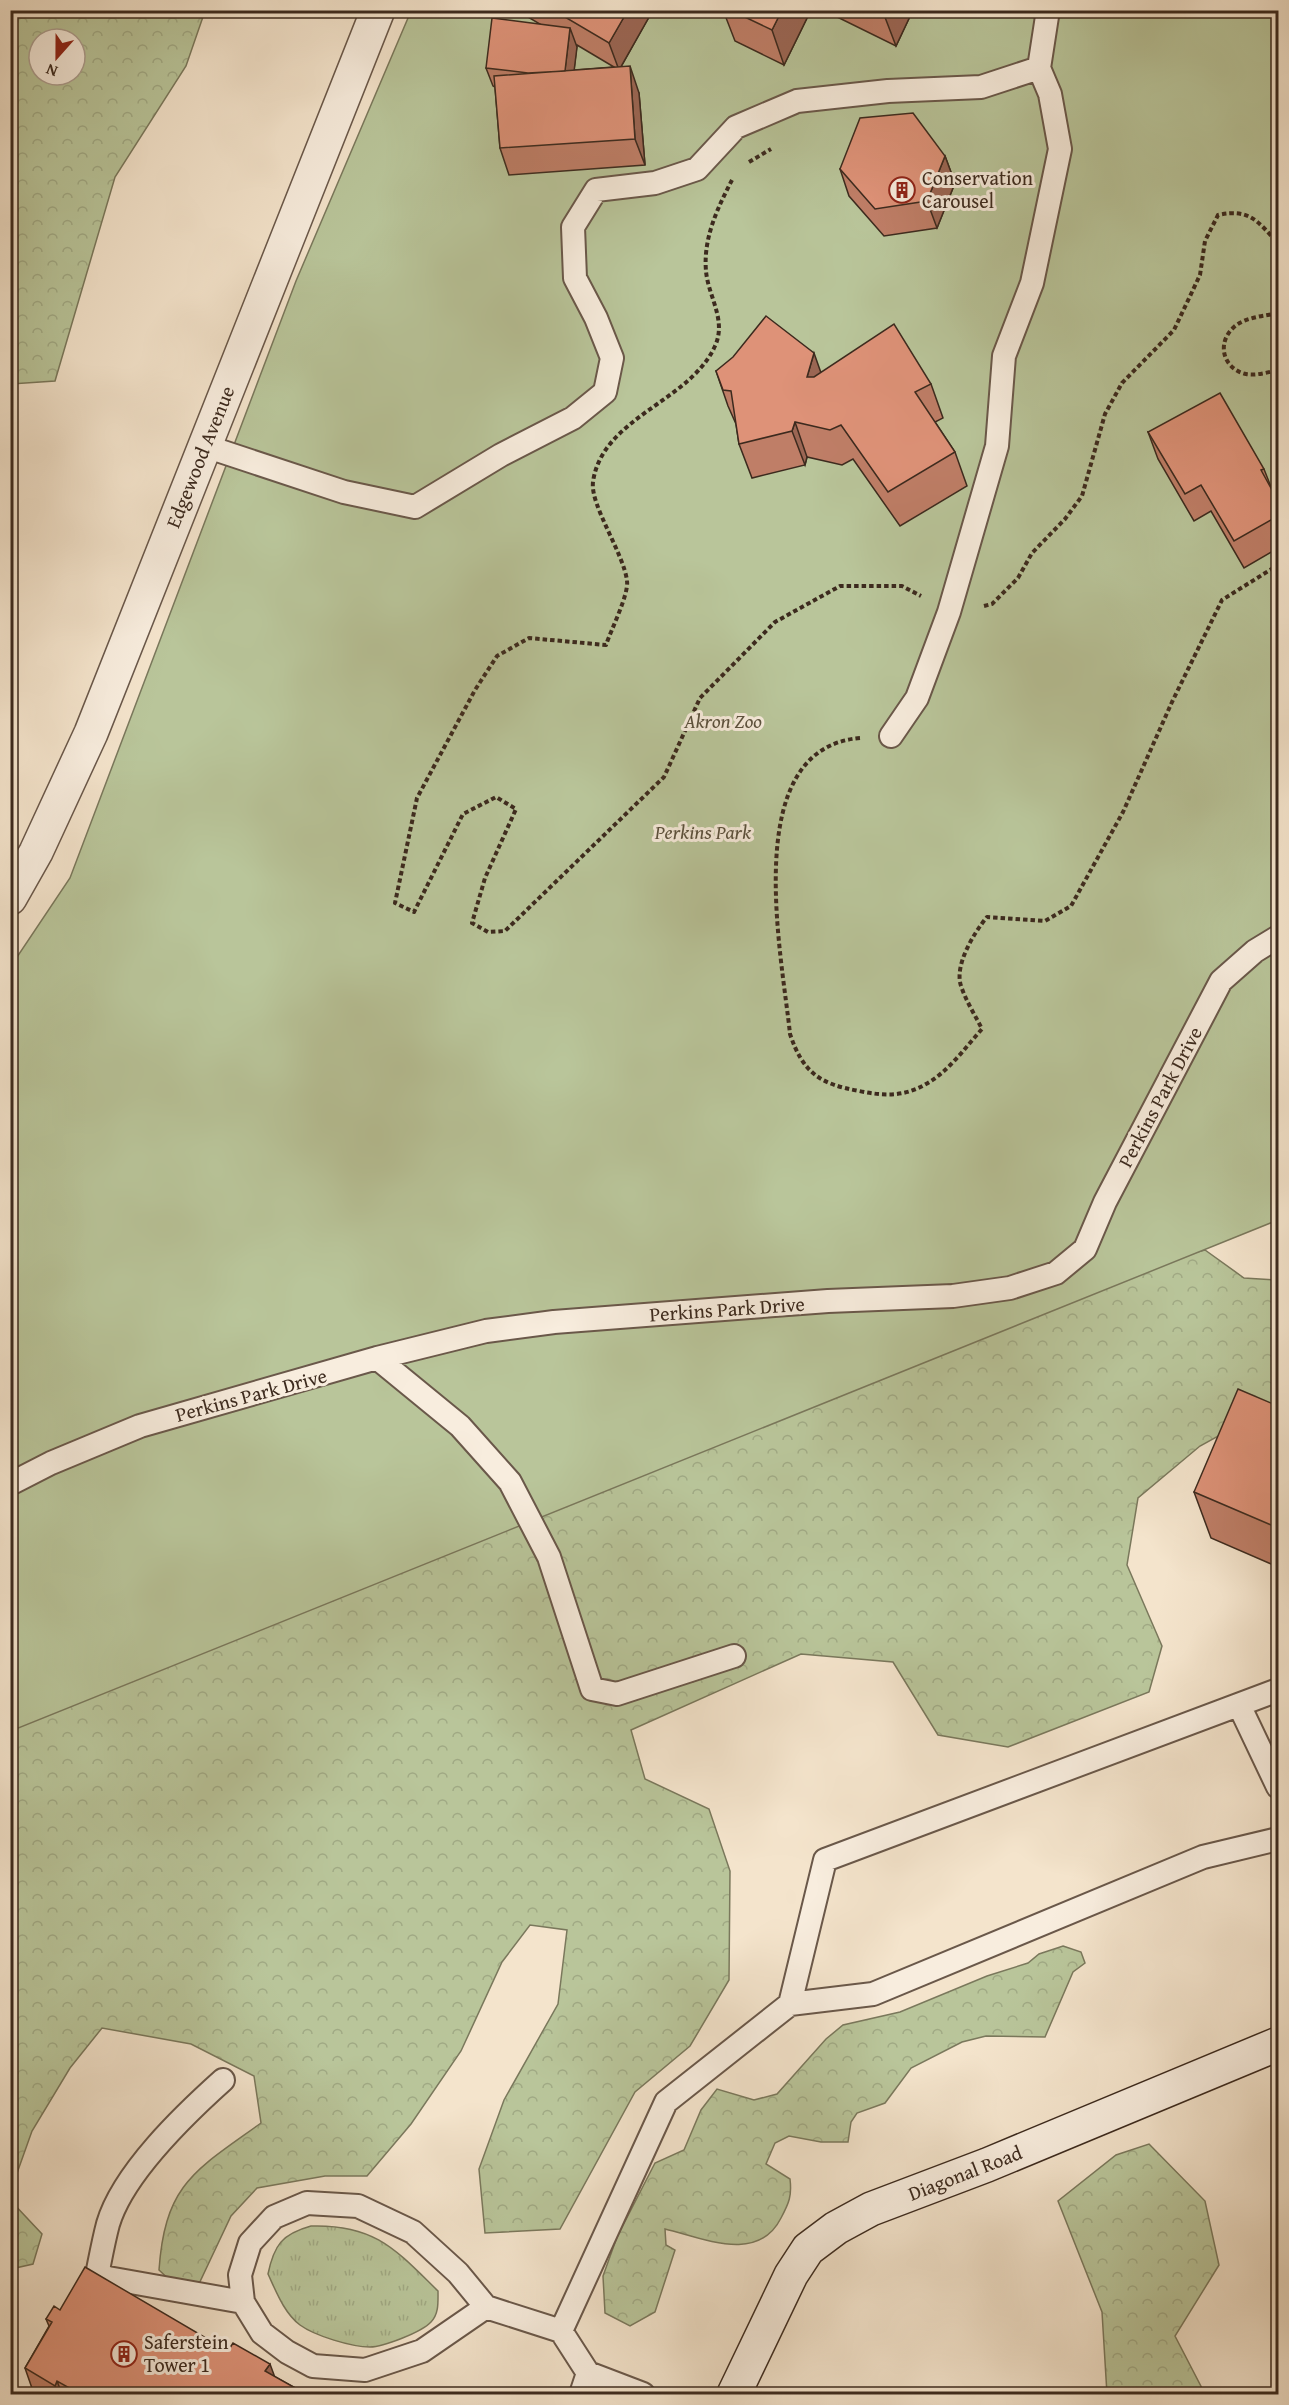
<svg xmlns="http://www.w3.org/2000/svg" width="1289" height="2405" font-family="'Gentium Book Plus',serif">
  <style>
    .grass { fill: url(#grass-tufts); stroke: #7a785c; stroke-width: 1.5 }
    .forest { fill: url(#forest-crowns); stroke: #7a785c; stroke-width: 1.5; fill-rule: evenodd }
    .green { fill: #b9c59a; stroke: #7a785c; stroke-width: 1.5 }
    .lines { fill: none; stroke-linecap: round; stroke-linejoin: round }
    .lane-casing { stroke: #6a584a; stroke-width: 26 }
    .street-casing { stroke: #6a584a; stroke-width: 36 }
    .secondary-casing { stroke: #3c2a1e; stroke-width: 36 }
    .path { stroke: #3c2a1e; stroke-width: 4; stroke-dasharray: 4.5 3; stroke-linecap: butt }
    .lane { stroke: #f8edde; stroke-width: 22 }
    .street { stroke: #f8edde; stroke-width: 33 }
    .secondary { stroke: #f8edde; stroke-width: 33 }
    .wall { fill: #bf7e67; stroke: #3c2a1e; stroke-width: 1.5; fill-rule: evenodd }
    .shaded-wall { fill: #9b6654; stroke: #3c2a1e; stroke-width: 1.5 }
    .building { fill: #de9278; stroke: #3c2a1e; stroke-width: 1.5 }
    .labels { text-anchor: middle; stroke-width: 6; stroke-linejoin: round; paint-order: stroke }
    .poi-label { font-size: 20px; fill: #3c2a1e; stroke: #f8edde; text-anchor: start }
    .street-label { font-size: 20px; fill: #3c2a1e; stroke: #f8edde }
    .park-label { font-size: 20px; font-style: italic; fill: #5b513d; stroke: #f8edde }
  </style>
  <defs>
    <pattern id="grass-tufts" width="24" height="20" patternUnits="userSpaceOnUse" patternTransform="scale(1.5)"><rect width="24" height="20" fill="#b9c59a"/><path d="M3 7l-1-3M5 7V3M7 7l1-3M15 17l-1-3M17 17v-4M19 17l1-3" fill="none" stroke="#a0a984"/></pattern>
    <pattern id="forest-crowns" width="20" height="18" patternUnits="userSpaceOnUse" patternTransform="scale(1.5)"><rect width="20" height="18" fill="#b9c59a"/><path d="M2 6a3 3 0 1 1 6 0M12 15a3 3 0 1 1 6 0" fill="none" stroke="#a0a984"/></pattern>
  </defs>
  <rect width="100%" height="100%" fill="#f4e4cc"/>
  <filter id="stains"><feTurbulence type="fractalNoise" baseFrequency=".00333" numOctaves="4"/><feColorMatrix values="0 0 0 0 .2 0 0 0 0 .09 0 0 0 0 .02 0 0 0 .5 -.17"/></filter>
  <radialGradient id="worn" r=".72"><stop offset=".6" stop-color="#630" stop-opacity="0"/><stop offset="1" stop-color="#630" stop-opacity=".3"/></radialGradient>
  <path class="grass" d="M311 2226C375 2224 396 2250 438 2291 438 2302 439 2314 431 2322 422 2332 383 2347 370 2347 352 2347 315 2336 300 2325 284 2313 276 2291 268 2274 274 2245 282 2234 311 2226Z"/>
  <path class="forest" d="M11 10 205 11 186 66 115 177 55 381 11 384ZM39 39H75V75H39Z
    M11 1229 1059 1286 1205 1250 1244 1278 1278 1280V1403L1200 1446 1138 1498 1127 1565 1162 1646 1149 1692 1008 1747 938 1735 893 1662 801 1654 631 1730 645 1779 709 1809 730 1871 729 1980 690 2046 635 2092 560 2229 485 2233 479 2169 504 2100 558 2004 567 1930 530 1925 502 1962 461 2051 411 2124 367 2176H325L257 2188 231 2216 197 2288 175 2285 159 2270C165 2183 196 2170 261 2123L254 2076 191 2044 102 2028 70 2068 32 2131 11 2190Z
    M1063 1946 1081 1952 1085 1963 1073 1972 1045 2037 986 2036 962 2042 911 2068 885 2103 857 2113 851 2122 848 2142H821L789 2136 775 2143 766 2164 790 2179C792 2196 789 2203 781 2218 758 2264 703 2238 665 2229L666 2245 675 2250 655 2312 630 2326 605 2313 603 2276 617 2237 655 2163 684 2150 701 2110 717 2089 754 2100 777 2094 826 2039 843 2025 900 2012 987 1976 1028 1963 1039 1954Z
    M1149 2144 1205 2201 1219 2265 1175 2336 1205 2394H1107L1102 2312 1058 2201 1116 2155Z
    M11 2201 42 2234 33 2264 11 2269Z"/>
  <path class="green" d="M411 11H1278V1220L11 1731V966L70 878 296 281Z"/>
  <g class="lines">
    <g class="lane-casing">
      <path id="lane" d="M205 446 344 492 415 507 501 455 573 418 605 392 612 358 596 318 575 278 573 227 596 190 655 183 697 169 736 127 797 101 888 91 981 87 1039 68 1048 10
        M891 736 917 698 949 612 997 446 1004 356 1032 283 1060 149 1050 94 1039 68
        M377 1358 460 1426 510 1482 549 1557 592 1689 617 1694 734 1656
        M10 1484 51 1463 140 1426 377 1358 486 1331 554 1322 828 1301 953 1296 1010 1288 1056 1273 1085 1249 1105 1202 1221 981 1255 951 1278 937
        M1239 1705 1278 1787
        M790 2004 873 1994 1203 1857 1278 1839
        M223 2080C184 2115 123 2173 108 2224 104 2239 101 2255 98 2270L101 2275 108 2278 243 2302
        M486 2307 422 2351 365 2370 313 2366 287 2352 262 2333 243 2302 240 2275 250 2243 274 2217 307 2203 358 2206 413 2232 458 2273 486 2307 561 2331
        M588 2373 643 2394
        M581 2394 588 2373 561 2331 666 2102 790 2004 825 1860 1278 1690"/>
    </g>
    <g class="street-casing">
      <path id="street" d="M10 898 36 852 91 733 378 10"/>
    </g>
    <g class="secondary-casing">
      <path id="secondary" d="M734 2394 791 2275 808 2249 836 2228 871 2209 987 2165 1278 2044"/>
    </g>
    <path class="path" d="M749 162 771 149
      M732 180C718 207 703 238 706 271 708 296 727 320 715 346 690 402 602 417 593 482 590 505 624 554 627 581 629 594 611 630 606 645L529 638 497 656 475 690 417 798 395 903 414 912 463 814 496 797 516 809 485 878 472 923 488 932 505 931 664 777 700 698 775 622 840 586H902L921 596
      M1278 313C1265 316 1245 317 1234 327 1216 343 1223 369 1246 374 1256 376 1269 372 1278 370
      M984 606 992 604 1018 578 1032 553 1065 519 1082 496 1105 414 1122 383 1174 330 1200 275 1205 241 1218 215C1250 208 1258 222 1278 243
      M860 738C738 748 782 955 790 1034 803 1073 820 1084 859 1091 883 1096 904 1097 926 1084 948 1072 965 1048 982 1029 975 1015 966 1001 961 986 954 965 974 933 987 917L1045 921 1071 906 1123 812 1172 702 1222 600 1278 565"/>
    <use href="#lane" class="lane"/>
    <use href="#street" class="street"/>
    <use href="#secondary" class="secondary"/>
  </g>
  <path class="wall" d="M516 10H653L621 67 639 93 645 165 509 175 500 148 495 87 493 86 486 68 540 24ZM577 45 614 67 574 70Z
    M723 10H811L784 65 735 41Z
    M823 10H913L896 46Z
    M945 156 955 183 937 228 884 236 849 196 840 169Z
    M716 371 821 372 931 384 943 418 935 422 955 452 967 486 900 526 853 459 842 465 807 457 805 465 752 478 739 444 736 424 728 406Z
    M1148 432 1264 469 1271 487 1278 501V548L1244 568 1211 511 1194 521 1158 459Z
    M1278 1406V1567L1211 1538 1194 1492Z
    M60 2310 228 2351 306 2394H34L25 2368 49 2326 46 2319Z"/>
  <path class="shaded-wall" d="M628 10H653L619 70 609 43Z
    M782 10H811L784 65 772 30Z
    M884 10H913L896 46 883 12Z
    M570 28 577 47 571 96 564 78Z
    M630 66 639 93 645 165 635 139Z
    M945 156 955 183 937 228 927 201Z
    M814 353 826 387 807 377Z
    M795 422 807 457 805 465 792 431Z
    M270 2364 281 2394 265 2371Z
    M57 2381 62 2394H58L55 2386Z"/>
  <path class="building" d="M553 10H628L609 43Z
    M730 10H782L772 30Z
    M492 18 570 28 565 71 528 73 486 68Z
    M630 66 635 139 500 148 494 76Z
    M913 113 945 156 927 201 875 209 840 169 860 118Z
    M766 316 814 353 807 377H814L894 324 931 384 915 392 955 452 888 492 841 425 830 430 795 422 792 431 739 444 731 391 723 390 716 371 733 357Z
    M1220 393 1264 469 1261 470 1278 501V516L1234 541 1201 485 1185 494 1148 432Z
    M1238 1389 1278 1406V1528L1194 1492Z
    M85 2267 228 2351 233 2343 270 2364 265 2371 306 2394H80L57 2381 55 2386 25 2368 52 2322 46 2319 54 2306 60 2310Z"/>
  <defs>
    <g id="building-ring" transform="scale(1.35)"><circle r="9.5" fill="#f8edde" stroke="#8f2418" stroke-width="1.5"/><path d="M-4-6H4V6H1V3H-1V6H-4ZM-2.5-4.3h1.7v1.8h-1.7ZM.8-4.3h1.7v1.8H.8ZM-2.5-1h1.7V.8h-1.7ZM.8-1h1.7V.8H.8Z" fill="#8f2418"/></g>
  </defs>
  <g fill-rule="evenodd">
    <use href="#building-ring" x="902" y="190"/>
    <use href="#building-ring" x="124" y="2354"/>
  </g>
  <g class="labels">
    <g class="poi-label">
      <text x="922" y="185">Conservation<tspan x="922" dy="23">Carousel</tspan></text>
      <text x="144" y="2349">Saferstein<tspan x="144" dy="23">Tower 1</tspan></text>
    </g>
    <g class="street-label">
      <text transform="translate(200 457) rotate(-68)" y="7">Edgewood Avenue</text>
      <text transform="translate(1160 1097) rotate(-62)" y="7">Perkins Park Drive</text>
      <text transform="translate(727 1309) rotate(-4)" y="7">Perkins Park Drive</text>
      <text transform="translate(251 1395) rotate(-15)" y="7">Perkins Park Drive</text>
      <text transform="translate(965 2173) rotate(-21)" y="7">Diagonal Road</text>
    </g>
    <g class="park-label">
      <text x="723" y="728">Akron Zoo</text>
      <text x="703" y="839">Perkins Park</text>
    </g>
  </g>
  <rect width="1289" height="2405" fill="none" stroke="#f4e4cc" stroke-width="36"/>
  <rect x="12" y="12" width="1265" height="2381" fill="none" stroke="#3c2a1e" stroke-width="3"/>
  <rect x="18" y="18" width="1253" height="2369" fill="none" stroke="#3c2a1e" stroke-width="1.5"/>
  <g transform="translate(57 57) rotate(201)"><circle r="28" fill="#f8edde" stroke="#ad9f91" stroke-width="1.5"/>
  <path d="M0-4.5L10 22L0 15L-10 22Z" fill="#8f2418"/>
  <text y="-9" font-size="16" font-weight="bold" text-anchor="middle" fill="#3c2a1e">N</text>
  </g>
  <rect width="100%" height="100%" filter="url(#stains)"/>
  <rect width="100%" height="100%" fill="url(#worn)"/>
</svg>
